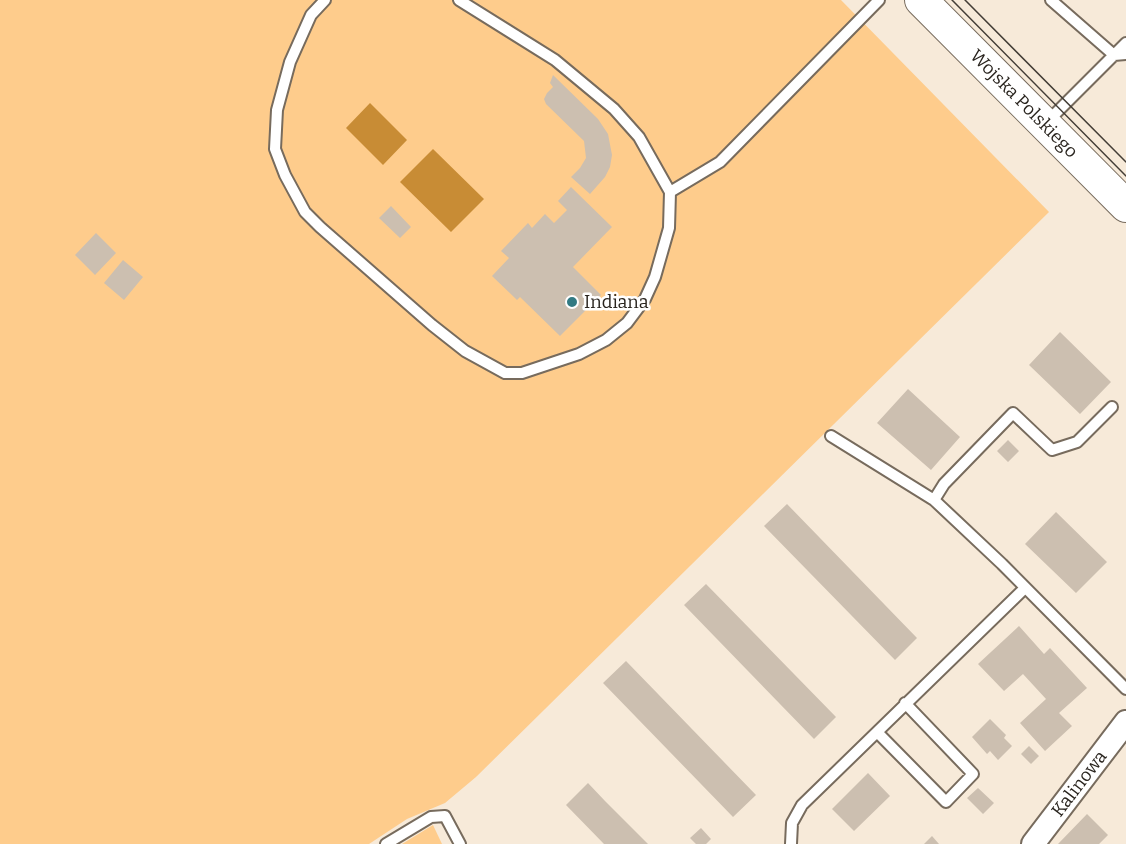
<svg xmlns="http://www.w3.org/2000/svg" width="1126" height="844" font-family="Bitter,serif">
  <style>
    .green { fill: #fecc8c }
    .water { fill: #c88c35 }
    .building { fill: #ccbfb0 }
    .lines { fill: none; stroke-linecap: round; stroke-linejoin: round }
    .service-casing { stroke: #776b5d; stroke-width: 14 }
    .minor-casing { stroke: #776b5d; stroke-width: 26 }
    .secondary-casing { stroke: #776b5d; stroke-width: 34 }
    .service { stroke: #fff; stroke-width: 10 }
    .minor { stroke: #fff; stroke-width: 22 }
    .secondary { stroke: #fff; stroke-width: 32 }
    .tram { stroke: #433d36; stroke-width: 1.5 }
    .poi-dot { fill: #327a83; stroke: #fff; stroke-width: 2 }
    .labels { text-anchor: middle; stroke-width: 5; stroke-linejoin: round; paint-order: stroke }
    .street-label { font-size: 18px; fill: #29241e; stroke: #fff }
    .poi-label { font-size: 18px; fill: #29241e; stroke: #fff; text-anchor: start }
  </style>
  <rect width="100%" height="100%" fill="#f7ead9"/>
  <path class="green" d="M0 0H841L1049 212 476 777 445 803 407 819 369 844H0Z
    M433 825 442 844H402Z"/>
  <path class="water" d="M370 103 407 140 383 165 346 128Z
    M433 149 484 199 451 232 400 182Z"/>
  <path class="building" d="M553 75 598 119 608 134 612 155 610 167 605 177 590 194 571 177 580 168 586 158 584 141 546 104 544 99 547 93 553 87 550 83Z
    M571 187 612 227 573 267 601 295 560 336 520 297 517 300 492 276 509 258 501 251 528 223 532 228 545 214 554 223 567 210 558 201Z
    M391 206 411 227 400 238 379 218Z
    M96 233 116 253 95 275 75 255Z
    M123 260 143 277 124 300 104 283Z
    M1060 332 1111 382 1080 414 1029 365Z
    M908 389 960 437 931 470 877 423Z
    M1008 440 1019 451 1008 462 997 451Z
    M787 504 917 638 895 660 764 526Z
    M1056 512 1107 562 1076 593 1025 544Z
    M706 584 836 717 814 739 684 605Z
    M1019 626 1044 654 1050 648 1087 688 1059 713 1072 726 1045 751 1020 723 1046 699 1023 674 1004 691 978 664Z
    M626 661 756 795 733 817 603 683Z
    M990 719 1006 735 1004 738 1012 746 998 760 990 751 987 754 972 737Z
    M1029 746 1039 756 1031 764 1021 754Z
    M868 773 890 796 854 831 832 809Z
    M588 783 605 801 648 844H604L566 805Z
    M978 788 994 803 983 814 967 798Z
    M1087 814 1108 835 1099 844H1058Z
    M701 828 711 839 706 844H696L690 838Z
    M932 836 939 844H924Z"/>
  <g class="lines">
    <g class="service-casing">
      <path id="service" d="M325 0 311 15 290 62 277 110 275 149 285 175 305 212 320 227 432 325 465 351 505 373H522L579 354 606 340 627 323 645 299 655 277 669 228 670 192 720 162 879 0
        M459 0 555 60 614 109 639 137 670 192
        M1051 0 1114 55 1126 54
        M1046 123 1126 43
        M831 436 934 500 1002 564 1126 689
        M934 500 944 484 1013 413 1052 450 1077 442 1112 407
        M877 732 946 802 973 774 905 703
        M386 844 431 817 445 816 460 844
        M791 844 792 823 802 805 1025 588"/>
    </g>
    <g class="minor-casing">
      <g id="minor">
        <path id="s1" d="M1033 844 1126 722"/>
      </g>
    </g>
    <g class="secondary-casing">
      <g id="secondary">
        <path id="s2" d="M921 0 1126 206"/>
      </g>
    </g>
    <use href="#service" class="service"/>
    <use href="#minor" class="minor"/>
    <use href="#secondary" class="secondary"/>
    <path class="tram" d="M952 0 1126 176
      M965 0 1126 162"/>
  </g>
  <circle class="poi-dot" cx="572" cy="302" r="6"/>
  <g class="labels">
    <g class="street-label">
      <text dy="6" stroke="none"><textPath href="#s2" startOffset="146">Wojska Polskiego</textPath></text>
      <text dy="6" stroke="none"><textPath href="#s1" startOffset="76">Kalinowa</textPath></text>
    </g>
    <g class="poi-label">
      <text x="584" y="308">Indiana</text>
    </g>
  </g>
</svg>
